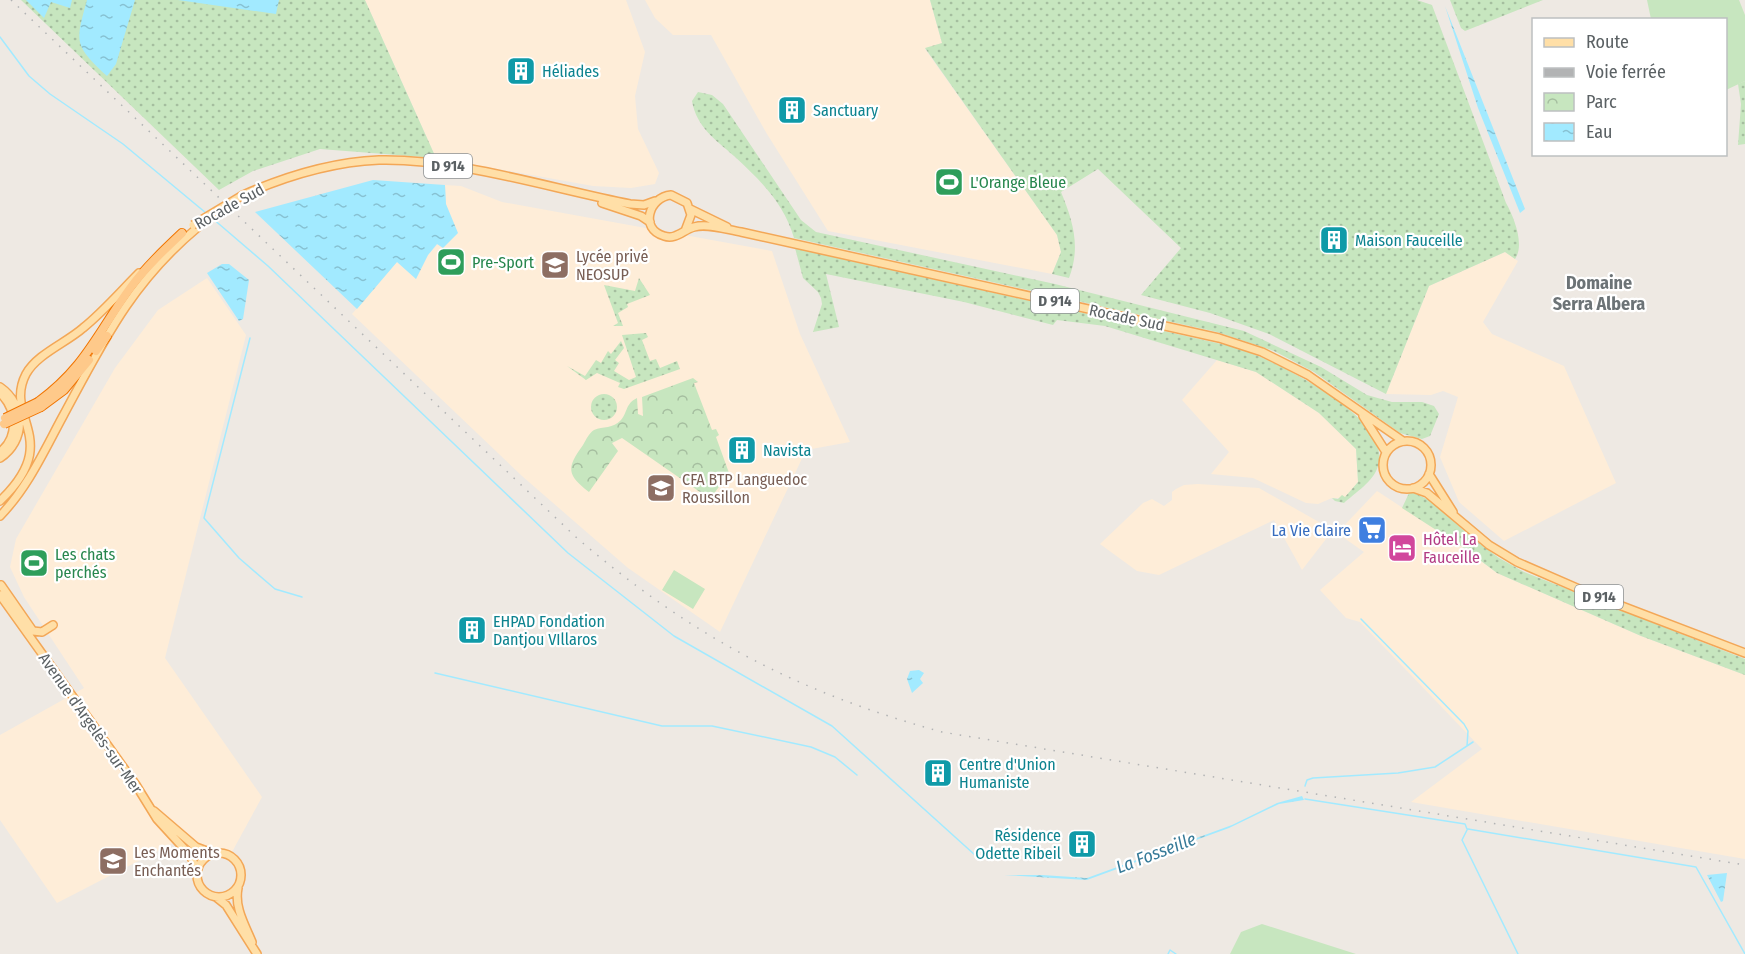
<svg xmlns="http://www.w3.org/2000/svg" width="1745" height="954" font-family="'Fira Sans Condensed',sans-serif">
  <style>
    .commercial { fill: #feedd8 }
    .grass { fill: url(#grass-dots) }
    .park { fill: url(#park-crowns) }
    .pitch { fill: #c7e6bf }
    .water { fill: url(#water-ripples) }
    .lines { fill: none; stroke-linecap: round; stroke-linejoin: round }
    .stream { stroke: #a2eaff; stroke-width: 1.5 }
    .major-casing { stroke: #f3a757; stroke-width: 10 }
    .highway-casing { stroke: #f17400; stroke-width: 10 }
    .major { stroke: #ffdfa7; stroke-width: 7 }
    .highway { stroke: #fec98a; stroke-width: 8 }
    .rail { stroke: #b2b3b4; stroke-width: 1.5; stroke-dasharray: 1.5 8; stroke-linecap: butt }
    .major-bridge-casing { stroke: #f3a757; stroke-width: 10; stroke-linecap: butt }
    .highway-bridge-casing { stroke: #f17400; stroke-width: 10; stroke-linecap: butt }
    .major-bridge { stroke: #ffdfa7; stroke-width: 7 }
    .highway-bridge { stroke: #fec98a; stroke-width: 8 }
    .labels { text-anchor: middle; stroke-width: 4.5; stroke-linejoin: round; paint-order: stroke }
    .shield { fill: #fff; stroke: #8c9092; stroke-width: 1.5 }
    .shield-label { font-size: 15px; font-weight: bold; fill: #5b6164 }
    .culture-label { font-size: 16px; fill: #0d838f; stroke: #fff; text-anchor: start }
    .leisure-label { font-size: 16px; fill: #27864d; stroke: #fff; text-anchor: start }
    .street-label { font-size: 16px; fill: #5b6164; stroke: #fff }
    .education-label { font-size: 16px; fill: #785e54; stroke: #fff; text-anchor: start }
    .shop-label { font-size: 16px; fill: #366cbe; stroke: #fff; text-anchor: end }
    .hotel-label { font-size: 16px; fill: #b23c85; stroke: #fff; text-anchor: start }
    .neighbourhood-label { font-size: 18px; font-weight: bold; fill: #6c7376; stroke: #fff }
    .water-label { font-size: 18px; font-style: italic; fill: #367a98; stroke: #fff }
  </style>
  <defs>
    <pattern id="grass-dots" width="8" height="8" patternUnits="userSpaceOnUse" patternTransform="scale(1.5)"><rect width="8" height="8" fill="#c7e6bf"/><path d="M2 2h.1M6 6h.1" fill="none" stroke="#a5be9f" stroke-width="1.8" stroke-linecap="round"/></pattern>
    <pattern id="park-crowns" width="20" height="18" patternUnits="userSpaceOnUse" patternTransform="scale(1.5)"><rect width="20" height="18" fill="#c7e6bf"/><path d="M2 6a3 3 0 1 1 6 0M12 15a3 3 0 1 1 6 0" fill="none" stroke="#a5be9f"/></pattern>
    <pattern id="water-ripples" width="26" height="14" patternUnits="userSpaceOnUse" patternTransform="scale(1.5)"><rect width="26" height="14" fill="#a2eaff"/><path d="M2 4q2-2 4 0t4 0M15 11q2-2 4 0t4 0" fill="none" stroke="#87c1d2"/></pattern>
  </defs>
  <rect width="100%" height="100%" fill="#eee9e3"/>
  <path class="commercial" d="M365 0H626L645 52 635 96 638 129 659 173 655 184 631 188 593 186 436 158Z
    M645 0H930L942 43 925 49 1057 235 1061 252 1052 274 828 231 767 134 711 35H673L655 18Z
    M445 185 461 186 502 202 772 251 800 334 850 442 806 450 720 632 628 568 522 476 352 314 397 262 416 279 428 255 438 244 446 204Z
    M1505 252 1518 261 1483 322 1492 334 1564 366 1616 483 1504 541 1459 502 1440 457 1458 397 1443 391 1431 395 1386 394 1429 286Z
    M207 278 246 335 165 658 262 797 232 852 181 839 57 903 0 820V735L84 688 24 597 10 567 16 539 115 368 158 310Z
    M1217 360 1256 372 1319 413 1356 449 1358 482 1345 498H1332L1318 504 1306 503 1253 478 1211 474 1229 452 1182 400Z
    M1198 484 1259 488 1333 530 1302 570 1274 520 1159 575 1137 571 1100 544 1143 503 1152 499 1164 506 1172 500V492L1176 489 1184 485Z
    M1377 491 1461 546 1497 573 1641 636 1745 675V859L1411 802 1482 749 1360 622 1346 618 1320 590 1364 552 1337 533Z"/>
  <path class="grass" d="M21 0H365L436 158 320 149 253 171 219 190Z
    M930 0H1417L1432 5 1506 203C1514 217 1525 245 1515 259L1505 252 1429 286 1386 394 1269 334 1210 313 1141 295 1181 248 1098 169 1061 192C1073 221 1081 247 1069 278L1052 274 1061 252 1057 235 925 48 942 43Z
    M1450 0H1543L1465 31 1461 28Z
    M1745 81V144L1738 145 1741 104 1738 84Z
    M698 92 712 95 723 104 801 220 816 232 1055 284 1244 331 1321 367 1367 395 1392 402H1422L1434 406 1439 414 1430 436 1422 439 1400 433 1314 372 1274 351 1217 332 794 238C784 203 760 180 734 156 715 139 697 128 692 101Z
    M795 248 1239 348C1275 362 1394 416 1378 466 1374 481 1355 493 1344 503L1335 501 1332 498 1338 499 1342 495 1345 497 1358 482 1356 449 1319 413 1256 372 1105 326 1057 320 1053 325 964 302 826 274 839 327 813 332 822 304 821 298 818 292 803 278Z
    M639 278 650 295 627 304 628 307 618 313 623 326H613L618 323 604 285 635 291Z
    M646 333 648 337 642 340 650 361 656 359 660 368 677 361 680 369 624 389 618 387 620 383 597 373 586 380 567 366 585 376 596 360 601 363 608 351 611 354 621 341 624 348 615 360 619 363 614 371 629 380 636 377 622 335Z
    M591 407a13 13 0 1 1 26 0a13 13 0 1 1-26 0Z
    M1410 491 1431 501 1471 537 1499 558 1524 572 1745 659V675L1641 636 1497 573 1461 546 1402 508Z"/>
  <path class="park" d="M693 378 698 382 694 383 712 430 716 429 719 435 716 437 729 473 710 499 622 438 612 443 618 451 589 492C567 475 566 468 583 445 586 440 589 433 594 430 603 426 613 429 621 420 628 412 625 404 637 398L638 414 643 416 642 397Z"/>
  <path class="pitch" d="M1647 0H1739L1745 15V81L1726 90V20L1651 19Z
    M674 570 705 589 693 609 662 590Z
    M1262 924 1356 954H1230L1241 932Z"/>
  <path class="water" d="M26 0H72L70 8 51 2 44 18Z
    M87 0H135L116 64 107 76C74 45 75 43 87 0Z
    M178 0H279L276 14Z
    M1445 6 1525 209 1520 213 1478 108Z
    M373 180 445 185 446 204 458 233 443 248 437 244 428 255 416 279 397 262 357 309 255 212Z
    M222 264H229L249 280 243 319 239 321 207 273Z
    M919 670 924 673 920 679 923 683 912 693 907 679 910 671Z
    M1302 796 1304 800 1279 804 1229 828 1087 880 1004 875H1042L1087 878 1232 825 1277 803Z
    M1727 873 1723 901 1721 902 1707 875Z"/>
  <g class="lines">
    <path class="stream" d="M0 37 29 76 50 94 123 144 206 213
      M212 218 268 266 568 553 674 636 832 726 975 855
      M250 338 204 518 239 558 275 589 302 597
      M1361 619 1464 724 1468 731 1467 746
      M435 673 662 726H712L811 747 835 757 857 775
      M1305 786 1307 780 1313 778 1398 773 1435 767 1473 742
      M1305 799 1465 824 1467 829
      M1468 829 1696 867 1745 954
      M1467 830 1462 840 1518 954
      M1168 954 1170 950 1176 954"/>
    <g class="major-casing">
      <path id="major" d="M243 195C286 176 332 162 379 160 456 158 553 189 630 204L644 205 655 201
        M602 203 641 216 650 222
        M690 209 727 227
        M685 231 691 215 687 203 671 195C649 197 639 229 664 236 676 240 683 230 694 227 708 223 728 230 741 232L1219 338 1262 352 1308 375 1403 441
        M0 387C26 405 26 441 0 458
        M0 393C17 409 19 437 0 452
        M1363 416 1386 452
        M1383 465a24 24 0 1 1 48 0a24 24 0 1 1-48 0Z
        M1429 474 1453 512
        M1413 488 1427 493 1489 545 1517 562 1593 595 1745 653
        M0 501C64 440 3 418 26 374 37 354 66 343 83 328 103 312 121 291 139 273
        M0 516C28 487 44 451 63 416 103 342 131 283 197 228
        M1 585 33 631 42 632 53 625
        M0 595 136 785 157 819 190 855 197 870
        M154 811 196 847 212 853
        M197 875a22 22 0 1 1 44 0a22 22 0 1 1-44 0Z
        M238 888C234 907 245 925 252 942
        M216 897 226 905 257 954"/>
    </g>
    <g class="highway-casing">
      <path id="highway" d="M96 351 107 336
        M38 402C86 367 98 332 131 287 146 267 164 250 182 233
        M41 407 64 390 89 360"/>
    </g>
    <use href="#major" class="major"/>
    <use href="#highway" class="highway"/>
    <path class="rail" d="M11 0 578 539C693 637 796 692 942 732L1745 865"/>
    <g class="major-bridge-casing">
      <path id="major-bridge" d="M193 225 243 195"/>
    </g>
    <g class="highway-bridge-casing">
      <path id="highway-bridge" d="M5 418 38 402
        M4 424 41 407"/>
    </g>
    <use href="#major-bridge" class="major-bridge"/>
    <use href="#highway-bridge" class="highway-bridge"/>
  </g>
  <defs>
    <g id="building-square" transform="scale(1.5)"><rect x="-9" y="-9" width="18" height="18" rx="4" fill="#0f9aa8" stroke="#fff"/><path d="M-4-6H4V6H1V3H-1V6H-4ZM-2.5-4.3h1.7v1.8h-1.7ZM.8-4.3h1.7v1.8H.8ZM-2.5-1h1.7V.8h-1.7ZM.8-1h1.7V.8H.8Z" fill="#fff"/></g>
    <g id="stadium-square" transform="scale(1.5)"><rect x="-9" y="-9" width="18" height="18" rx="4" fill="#2e9e5b" stroke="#fff"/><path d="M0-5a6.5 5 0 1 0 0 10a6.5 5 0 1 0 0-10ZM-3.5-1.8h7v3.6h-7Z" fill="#fff"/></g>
    <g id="school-square" transform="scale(1.5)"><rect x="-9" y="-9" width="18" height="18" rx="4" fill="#8d6e63" stroke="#fff"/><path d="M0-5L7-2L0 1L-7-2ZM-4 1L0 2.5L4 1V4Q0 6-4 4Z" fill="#fff"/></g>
    <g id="university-square" transform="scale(1.5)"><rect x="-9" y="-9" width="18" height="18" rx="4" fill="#8d6e63" stroke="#fff"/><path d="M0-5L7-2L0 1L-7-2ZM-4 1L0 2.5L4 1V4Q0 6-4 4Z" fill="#fff"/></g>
    <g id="supermarket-square" transform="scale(1.5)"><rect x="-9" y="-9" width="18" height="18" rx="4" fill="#3f7fe0" stroke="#fff"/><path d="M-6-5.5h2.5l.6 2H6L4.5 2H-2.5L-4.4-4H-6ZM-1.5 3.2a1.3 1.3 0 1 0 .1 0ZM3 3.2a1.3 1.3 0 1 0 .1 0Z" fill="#fff"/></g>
    <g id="hotel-square" transform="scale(1.5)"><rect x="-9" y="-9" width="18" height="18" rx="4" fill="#d1479c" stroke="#fff"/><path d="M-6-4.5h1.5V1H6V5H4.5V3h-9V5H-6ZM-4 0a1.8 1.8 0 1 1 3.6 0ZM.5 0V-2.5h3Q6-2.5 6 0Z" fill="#fff"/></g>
  </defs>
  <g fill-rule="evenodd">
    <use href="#building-square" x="521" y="71"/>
    <use href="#building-square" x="792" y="110"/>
    <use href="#stadium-square" x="949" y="182"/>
    <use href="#building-square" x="1334" y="240"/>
    <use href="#stadium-square" x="451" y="262"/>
    <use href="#school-square" x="555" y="265"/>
    <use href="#building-square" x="742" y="450"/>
    <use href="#university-square" x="661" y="488"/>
    <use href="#supermarket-square" x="1372" y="530"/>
    <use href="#hotel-square" x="1402" y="548"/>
    <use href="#stadium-square" x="34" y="563"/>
    <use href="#building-square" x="472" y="630"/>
    <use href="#building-square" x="938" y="773"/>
    <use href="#building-square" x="1082" y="844"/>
    <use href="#school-square" x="113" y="861"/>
  </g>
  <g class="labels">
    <g class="shield">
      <rect x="424" y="154" width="48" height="24" rx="4.5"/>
      <rect x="1031" y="289" width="48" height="24" rx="4.5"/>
      <rect x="1575" y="585" width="48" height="24" rx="4.5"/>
    </g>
    <g class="shield-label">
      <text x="448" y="171">D 914</text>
      <text x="1055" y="306">D 914</text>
      <text x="1599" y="602">D 914</text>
    </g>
    <g class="culture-label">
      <text x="542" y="77">Héliades</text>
      <text x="813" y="116">Sanctuary</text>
      <text x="1355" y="246">Maison Fauceille</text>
      <text x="763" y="456">Navista</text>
      <text x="493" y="627">EHPAD Fondation<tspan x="493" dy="18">Dantjou VIllaros</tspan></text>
      <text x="959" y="770">Centre d'Union<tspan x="959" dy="18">Humaniste</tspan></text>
      <text x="1061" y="841" text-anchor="end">Résidence<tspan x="1061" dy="18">Odette Ribeil</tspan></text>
    </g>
    <g class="leisure-label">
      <text x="970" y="188">L'Orange Bleue</text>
      <text x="472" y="268">Pre-Sport</text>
      <text x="55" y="560">Les chats<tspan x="55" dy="18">perchés</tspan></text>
    </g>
    <g class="street-label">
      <text transform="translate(229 206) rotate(-29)" y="6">Rocade Sud</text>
      <text transform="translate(1127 317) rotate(12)" y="6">Rocade Sud</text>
      <text transform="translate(91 723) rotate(55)" y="6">Avenue d'Argelès-sur-Mer</text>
    </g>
    <g class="education-label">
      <text x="576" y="262">Lycée privé<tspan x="576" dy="18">NEOSUP</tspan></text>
      <text x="682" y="485">CFA BTP Languedoc<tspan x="682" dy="18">Roussillon</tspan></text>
      <text x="134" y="858">Les Moments<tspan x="134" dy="18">Enchantés</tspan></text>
    </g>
    <g class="shop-label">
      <text x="1351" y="536">La Vie Claire</text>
    </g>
    <g class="hotel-label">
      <text x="1423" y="545">Hôtel La<tspan x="1423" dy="18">Fauceille</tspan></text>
    </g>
    <g class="neighbourhood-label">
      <text x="1599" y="289">Domaine<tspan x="1599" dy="21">Serra Albera</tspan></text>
    </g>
    <g class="water-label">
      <text transform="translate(1156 853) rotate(-21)" y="6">La Fosseille</text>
    </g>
  </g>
  <rect x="1532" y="18" width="195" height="138" fill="#ffffff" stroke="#bdc0c1" stroke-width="1.5"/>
  <rect x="1544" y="38" width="30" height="9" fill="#ffdfa7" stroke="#bdc0c1" stroke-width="1.5"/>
  <text x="1586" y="48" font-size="18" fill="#5b6164">Route</text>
  <rect x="1544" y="68" width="30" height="9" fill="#b2b3b4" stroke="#bdc0c1" stroke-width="1.5"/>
  <text x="1586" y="78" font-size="18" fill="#5b6164">Voie ferrée</text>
  <rect x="1544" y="93" width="30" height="18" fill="url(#park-crowns)" stroke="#bdc0c1" stroke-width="1.5"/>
  <text x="1586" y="108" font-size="18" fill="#5b6164">Parc</text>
  <rect x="1544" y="123" width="30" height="18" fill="url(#water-ripples)" stroke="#bdc0c1" stroke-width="1.5"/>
  <text x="1586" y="138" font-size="18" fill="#5b6164">Eau</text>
</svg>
